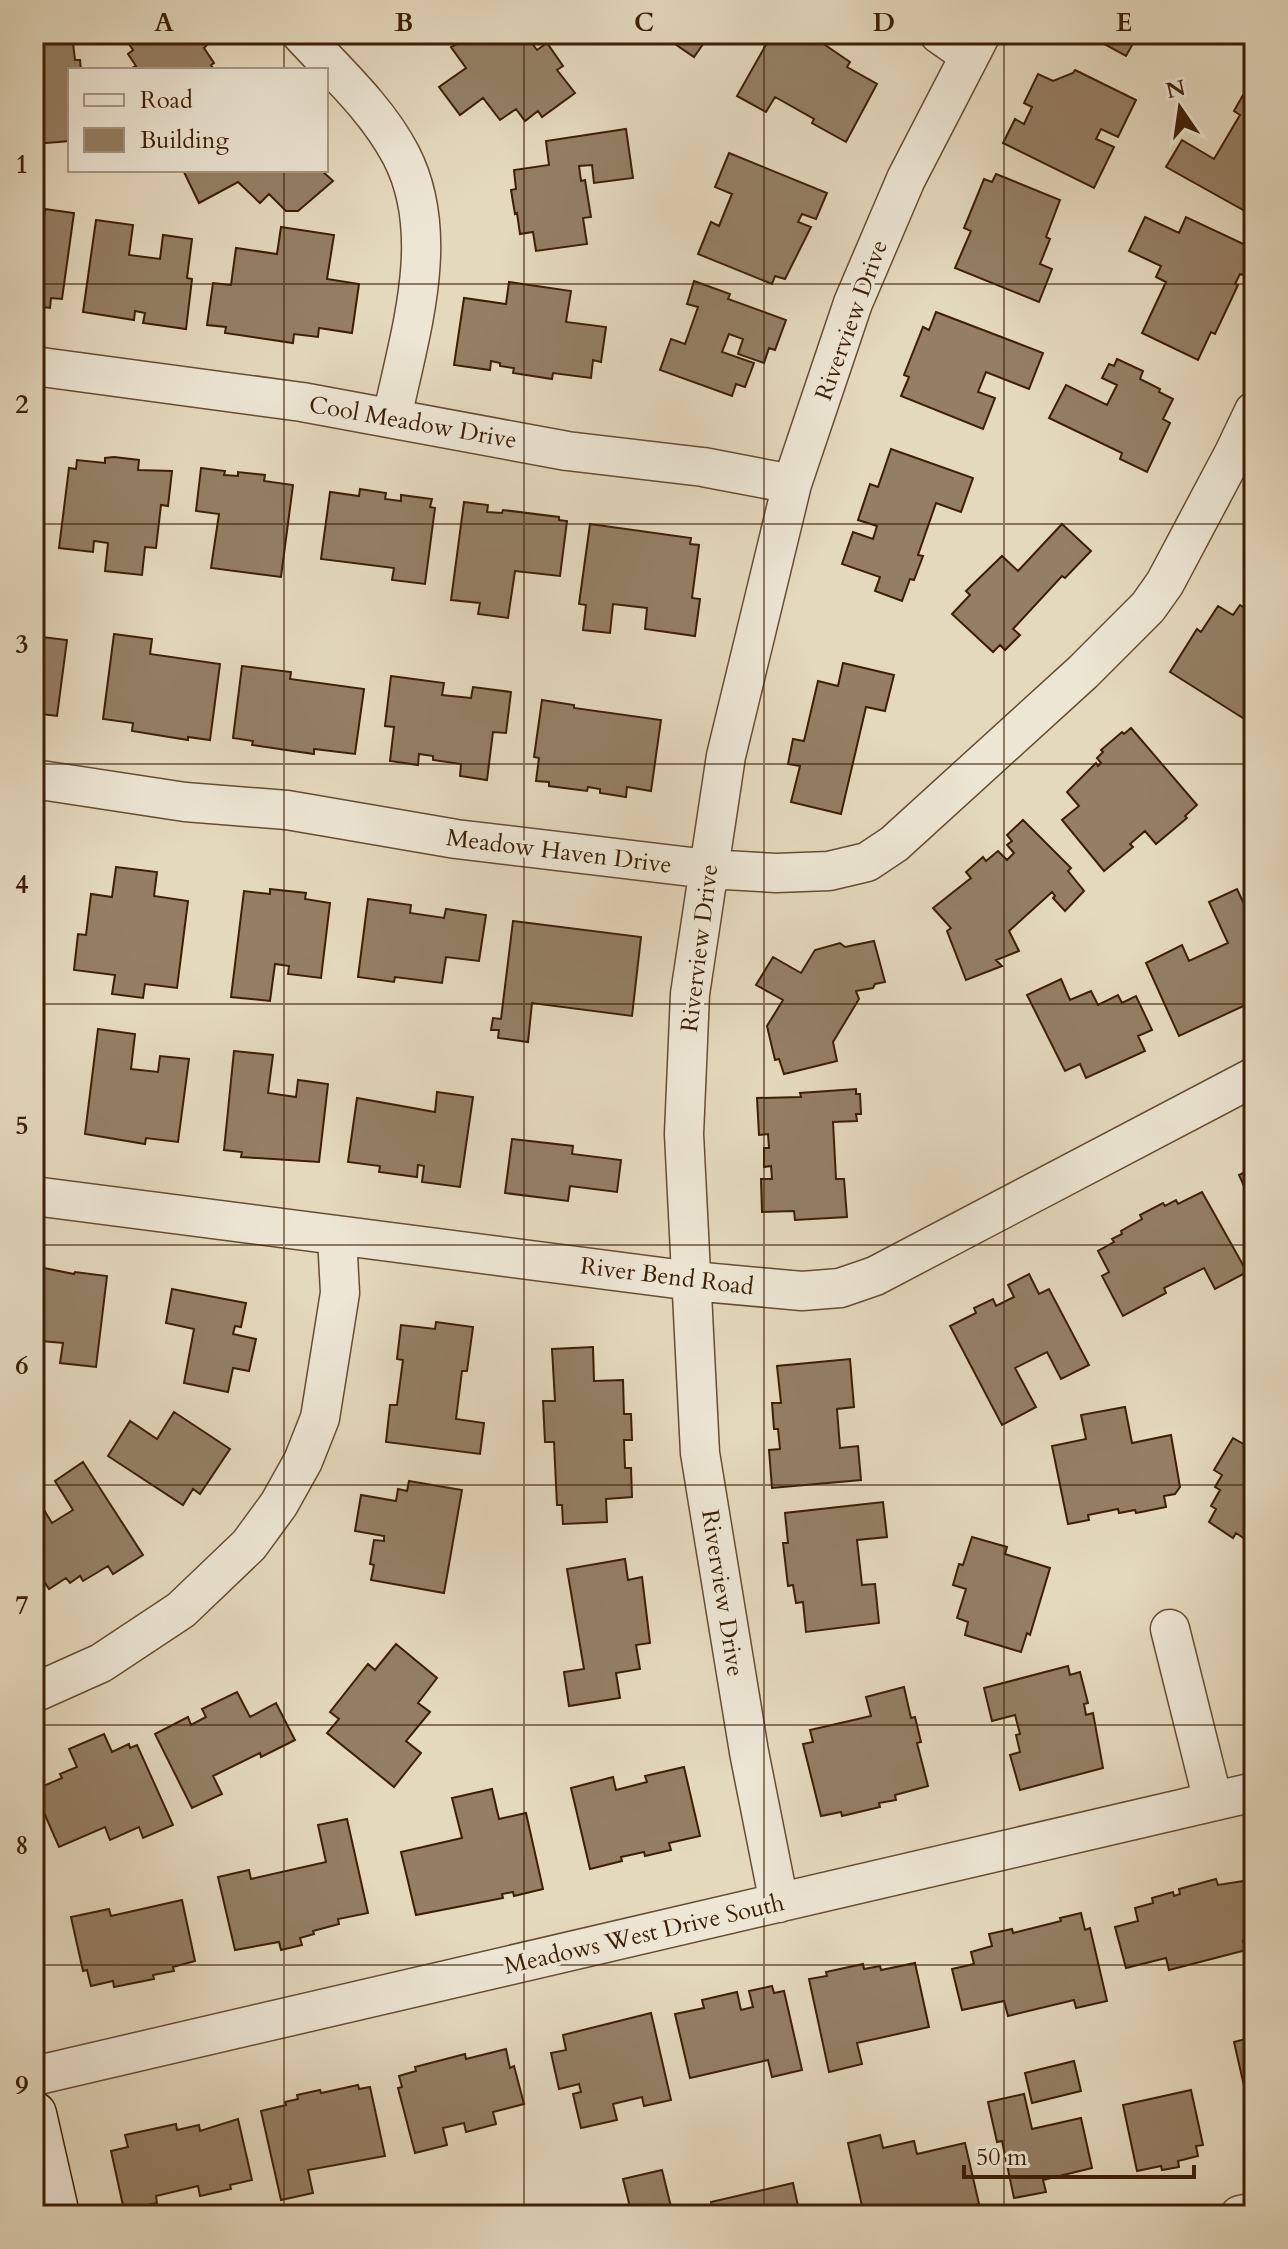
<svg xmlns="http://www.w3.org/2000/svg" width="1288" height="2249" font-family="Cardo,serif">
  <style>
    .building { fill: #947f64; stroke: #3d1f04; stroke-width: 2 }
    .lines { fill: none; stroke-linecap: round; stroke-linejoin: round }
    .street-casing { stroke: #674d32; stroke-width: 41 }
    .secondary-casing { stroke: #3d1f04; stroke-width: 47 }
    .street { stroke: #ede6d4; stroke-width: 38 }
    .secondary { stroke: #ede6d4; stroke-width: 44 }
    .grid { fill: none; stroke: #3d1f04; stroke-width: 2; stroke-opacity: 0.55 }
    .labels { text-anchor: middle; stroke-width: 7; stroke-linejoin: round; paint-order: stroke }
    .street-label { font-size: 24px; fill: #3d1f04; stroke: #ede6d4 }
    .neatline { fill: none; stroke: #3d1f04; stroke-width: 3 }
    .grid-label { font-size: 26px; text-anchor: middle; font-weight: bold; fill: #3d1f04 }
  </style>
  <rect width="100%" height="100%" fill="#e4d8bd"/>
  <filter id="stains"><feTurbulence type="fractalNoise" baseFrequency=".0025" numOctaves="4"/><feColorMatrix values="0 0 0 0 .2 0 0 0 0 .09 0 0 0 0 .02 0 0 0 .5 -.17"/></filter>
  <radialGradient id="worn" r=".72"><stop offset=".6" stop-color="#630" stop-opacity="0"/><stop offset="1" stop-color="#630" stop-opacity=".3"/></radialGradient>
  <path class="building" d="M72 34 75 60H80L81 70H70V141L34 144V72H40L36 35Z
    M122 34H199L207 45 204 48 214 63 211 65 214 70H133L132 68 136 66 128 54 133 50Z
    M456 34H525L537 50 547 43 563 66 557 70 575 93 542 117 538 111 525 121 516 109 500 120 483 98 460 115 439 87 466 68 451 47 457 44 452 36Z
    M668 34H710L694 57 665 37Z
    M772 34H809L850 62 847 67 877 84 846 142 812 123 814 119 775 97 766 112 737 96Z
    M1086 34H1143L1140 40 1136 38 1126 56Z
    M1075 70 1136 100 1118 137 1101 129 1096 139 1114 147 1094 188 1003 143 1015 119 1024 124 1032 107 1024 103 1038 74 1053 81 1073 73Z
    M1252 79 1254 80V216L1166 167 1182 140 1214 159 1240 115 1234 111Z
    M626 129 633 178 594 183 592 165 579 166 581 181 585 180 591 217 583 218 587 244 536 251 533 232 520 234 517 213 515 214 511 190 516 189 514 170 549 165 546 141Z
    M729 153 827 193 816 219 802 214 798 222 811 227 785 279 775 276 772 284 698 254 711 222 719 226 732 194 715 187Z
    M183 170H321L333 181 298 211H286L269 194 260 203 238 182 199 203Z
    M996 174 1060 200 1046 237 1050 239 1040 264 1052 269 1039 302 955 268 971 231 964 228 984 179 992 182Z
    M45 209 74 213 62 299 51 298 50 308 34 306V227L42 228Z
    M1145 217 1179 233 1186 217 1254 249 1243 275 1240 274 1235 284 1238 285 1215 334 1211 332 1198 360 1142 333 1166 282 1156 277 1161 266 1129 251Z
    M96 220 133 225 129 255 160 259 163 235 192 239 187 278 192 279 186 329 143 323 145 313 135 311 134 320 83 312Z
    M281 227 334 235 327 279 359 284 352 333 319 328 318 337 294 334 293 343 225 333 226 327 207 325 213 283 231 285 236 248 277 254Z
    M694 281 730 294 728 299 786 320 775 350 769 348 764 363 738 354 743 339 729 334 722 352 754 363 745 387 736 384 732 396 660 370 671 339 685 344 698 307 687 304Z
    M509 282 571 291 566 322 606 327 601 362 593 360 591 378 553 373 552 379 513 373 514 368 500 366V363L491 361 490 370 454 365 464 298 506 304Z
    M936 312 1043 353 1029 389 986 372 978 392 995 398 983 429 901 396 909 377 904 375 923 327 929 330Z
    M1117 359 1143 371 1140 379 1160 389 1159 392 1173 399 1163 419 1170 423 1147 472 1120 459 1122 453 1049 418 1066 385 1107 405 1117 385 1102 378 1109 364 1114 366Z
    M891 449 973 478 961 512 936 503 918 555 923 556 914 580 910 579 902 601 875 591 880 577 842 564 853 532 873 539 877 526 858 520 870 484 878 487Z
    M114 457 139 460 138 470 172 471 168 506 161 505 156 548 145 547 142 575 105 571 108 543 94 541 93 552 59 548 69 468 76 469 77 460 105 463V458Z
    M34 466 43 468 34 531Z
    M201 468 225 471 224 475 238 476V472L265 475 264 481 293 485 281 577 211 568 219 514 196 511Z
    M360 489 386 493 385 499 401 501V495L432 499 430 507 435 508 425 584 392 580 394 568 321 559 330 492 359 496Z
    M464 502 488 505 487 512 502 513 503 510 559 517V520L567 521 560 576 515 571 508 618 478 614 480 603 451 600Z
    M590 524 691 538 690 544 699 545 692 598 700 599 695 636 645 629 647 608 613 604 610 633 583 630 586 605 579 604Z
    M1062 524 1091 551 1065 578 1062 576 1013 629 1020 635 1005 650 1000 645 993 652 952 614 970 595 966 591 1002 556 1018 571Z
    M1240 605 1254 614V725L1170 672 1197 629 1201 632 1218 606 1233 615Z
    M114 634 152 639 150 654 220 664 210 740 188 737V740L132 731 133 723 103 719Z
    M34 636 67 640 57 716 34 713Z
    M843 663 894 675 885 711 866 707 841 814 791 802 800 766 788 764 793 739 804 741 818 681 838 686Z
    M242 666 291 672 290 679 364 689 355 754 314 749V754L252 745 253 741 233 738Z
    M391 676 444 683 442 695 471 698 473 687 511 692 506 733 493 732 487 780 460 776 461 764 433 760V756L419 754 418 765 390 761 394 727 385 726Z
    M542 700 574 705V708L661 720 651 791 627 787 626 797 600 793V789L588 787 587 791 549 786V782L536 781 539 758 534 757Z
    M1131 728 1197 805 1185 816 1187 818 1156 844 1145 831 1130 844 1133 847 1104 871 1062 820 1079 806 1067 792 1096 763 1098 766 1101 763 1097 758 1103 752 1101 750 1122 732 1124 734Z
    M1023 820 1071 868 1068 871 1084 891 1065 911 1053 898 1055 896 1052 892 1009 931 1019 951 996 960 1002 966 966 980 947 931 951 928 933 908 971 878 966 872 983 857 986 861 998 851 1007 860 1014 853 1007 845 1012 841 1007 835Z
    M34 856 44 857 34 935Z
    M116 867 157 872 154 896 188 901 177 988 145 984 143 998 112 994 115 975 74 970 78 934 86 935 91 894 112 897Z
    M270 889 306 893 305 899 330 903 321 978 288 974 289 966 275 964 270 1001 231 997 244 891 270 894Z
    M1237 889 1254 925V1001L1179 1036 1146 963 1182 945 1189 961 1228 943 1209 902Z
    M368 899 411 905 410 913 444 918 446 909 486 915 479 961 446 957 442 983 395 977 394 982 358 977Z
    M513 921 641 937 632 1016 532 1003 528 1042 498 1038 499 1030H491L493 1018 501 1019Z
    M874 941 885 982 875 984 873 988 856 991 859 999 833 1042 837 1061 784 1074 779 1059 775 1060 767 1026 783 1000 756 985 773 957 801 973 815 950 840 943 845 947Z
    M1061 979 1070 1000 1091 991 1098 1005 1118 995 1122 1003 1136 996 1152 1030 1138 1036 1145 1051 1086 1078 1080 1064 1065 1071 1027 995Z
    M98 1029 135 1034 131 1069 158 1072 160 1056 189 1059 178 1142 146 1138 145 1144 85 1134Z
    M234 1051 273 1055 268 1093 296 1097 298 1080 328 1084 319 1162 241 1157 242 1152 224 1150Z
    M34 1060H39L34 1103Z
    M856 1089V1094H860L861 1114H856L857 1121 833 1122 836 1179H844L847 1217 795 1220 794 1211 762 1212 761 1179H772L771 1166 764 1167V1148H769L768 1134 759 1135 757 1098 801 1097 800 1093Z
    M437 1092 473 1097 460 1187 422 1182 424 1166 418 1165 417 1177 379 1172 380 1166 348 1162 357 1098 435 1112Z
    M512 1139 573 1146 572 1154 621 1160 617 1192 570 1186 568 1201 505 1193Z
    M1254 1168V1208L1239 1175Z
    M1202 1192 1247 1272 1215 1289 1204 1268 1164 1288 1166 1293 1123 1316 1102 1276 1109 1272 1098 1251 1114 1242 1112 1239 1122 1234 1121 1231 1142 1219 1140 1215 1163 1203 1165 1206 1176 1200 1178 1204Z
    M34 1266 74 1274 75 1272 107 1276 96 1367 60 1363 63 1343 41 1341 38 1366 34 1365Z
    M1029 1274 1039 1294 1049 1289 1089 1365 1061 1379 1047 1352 1015 1368 1036 1407 1002 1425 950 1326 976 1313 974 1308 993 1299 996 1306 1014 1297 1008 1285Z
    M172 1289 246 1303 241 1327 235 1326 233 1334 256 1339 249 1371 233 1368 228 1392 184 1383 194 1329 166 1323Z
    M436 1322 473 1327 467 1371H462L456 1419 484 1423 480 1454 386 1442 390 1405H397L403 1360 397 1359 401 1325 435 1329Z
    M593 1347 594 1381 623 1380 624 1414H631L632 1440H624L625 1468H631L632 1497 606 1499 607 1522 563 1524 562 1505H557L554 1442H545L543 1401H555L552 1349Z
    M850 1359 854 1407 837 1409 840 1448 858 1446 861 1480 772 1488 769 1450 780 1449 778 1429H774L772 1403H781L777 1366Z
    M1125 1407 1132 1443 1171 1435 1180 1487 1175 1494 1164 1496 1166 1507 1136 1513 1135 1510 1119 1513 1118 1509 1088 1515 1089 1520 1068 1524 1052 1446 1086 1439 1081 1415Z
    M174 1412 230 1449 200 1494 193 1489 183 1505 108 1456 130 1421 157 1439Z
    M1233 1438 1254 1450V1532L1250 1530 1245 1539 1236 1533 1233 1538 1209 1522 1216 1509 1211 1506 1220 1490 1215 1487 1222 1475 1214 1470Z
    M83 1462 143 1555 113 1574 108 1566 83 1581 80 1576 70 1583 66 1578 49 1589 41 1577 34 1581V1510L42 1507 52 1523 73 1510 55 1481Z
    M409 1481 462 1490 444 1593 371 1580 374 1565 370 1564 374 1540 384 1541V1536L355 1531 361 1495 396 1501 398 1489 407 1491Z
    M883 1502 887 1537 857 1540 862 1585 875 1584 879 1623 806 1632 803 1602 796 1603 793 1585 788 1586 783 1543H788L785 1513Z
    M972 1537 1007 1547 1005 1554 1050 1568 1030 1635 1027 1633 1021 1652 965 1635 968 1622 957 1618 966 1589 953 1585 959 1564 963 1565Z
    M625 1559 628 1580 642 1577 650 1643 636 1645 640 1669 616 1673 620 1698 569 1706 564 1672 584 1669 567 1569Z
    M396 1644 437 1678 418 1703 430 1712 406 1741 421 1753 394 1787 327 1733 339 1719 330 1712 368 1664 375 1670Z
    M1068 1666 1070 1675 1080 1672 1088 1703 1084 1704 1086 1715 1093 1713 1103 1768 1020 1790 1010 1755 1020 1752 1016 1735 1020 1734 1015 1715 992 1721 984 1688Z
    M904 1687 911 1718 915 1717 921 1742 917 1743 928 1786 895 1795 896 1800 879 1803 880 1807 842 1816 841 1812 821 1816 803 1744 813 1742 810 1730 871 1716 866 1697Z
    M237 1692 250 1717 276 1703 295 1740 261 1757 260 1753 213 1776 222 1794 192 1808 155 1734 188 1717 191 1725 206 1717 202 1709Z
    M104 1734 112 1752 129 1744 130 1748 137 1745 173 1825 143 1838 139 1827 110 1840 105 1827 59 1847 34 1790 62 1778 60 1774 77 1767 69 1749Z
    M684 1767 700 1836 669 1843 671 1850 645 1856 644 1852 621 1857 622 1861 590 1869 571 1788 613 1777 616 1790 647 1782 645 1776Z
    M492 1789 499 1819 526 1813 543 1889 514 1896 513 1892 502 1894 503 1898 416 1915 401 1852 462 1838 452 1798Z
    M347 1819 368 1913 338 1919 339 1924 313 1931 314 1934 300 1938 302 1945 281 1950 279 1942 235 1950 218 1877 249 1870 251 1879 326 1862 318 1825Z
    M1216 1879 1218 1885 1250 1880 1254 1896V1939L1243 1941 1246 1950 1169 1970 1166 1958 1126 1968 1115 1927 1138 1921 1135 1908 1153 1903 1152 1898 1173 1892 1174 1896 1180 1894 1179 1889Z
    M182 1900 195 1961 173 1967 174 1971 153 1975 154 1979 114 1987 113 1981 91 1986 87 1970 83 1971 71 1917 109 1909 111 1916Z
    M1081 1913 1085 1930 1090 1928 1107 2001 1076 2008 1074 2000 1008 2016 1004 2001 962 2010 952 1969 974 1964 971 1952 992 1946 989 1934 1012 1929 1013 1933 1061 1921 1060 1918Z
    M915 1963 929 2027 857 2043 862 2064 829 2072 809 1979 827 1976 826 1972 863 1964 864 1969 880 1966 881 1970Z
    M772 1986 774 1993 784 1991 802 2070 772 2077 768 2060 690 2078 675 2014 704 2008 702 2000 737 1992 741 2010 753 2007 749 1991Z
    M651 2013 671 2100 644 2106 642 2097 613 2104 617 2120 581 2128 573 2094 581 2092 579 2084 559 2089 551 2053 566 2050 563 2035Z
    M1254 2037V2097L1247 2099 1234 2042Z
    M506 2049 510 2068 514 2066 524 2104 493 2112 496 2124 466 2132 464 2123 443 2128 447 2145 415 2153 398 2088 402 2087 399 2076 416 2071 415 2067 465 2054 466 2059Z
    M1074 2061 1081 2091 1032 2103 1025 2073Z
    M358 2085 359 2089 370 2087 385 2156 308 2170 313 2193 281 2200 261 2111 286 2105 285 2102 298 2099 297 2095 320 2090 321 2093Z
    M1191 2090 1203 2145 1196 2146 1198 2156 1178 2161 1179 2167 1162 2170 1161 2166 1137 2171 1123 2105Z
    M1024 2094 1032 2129 1081 2118 1092 2168 1043 2180 1046 2192 1014 2198 1002 2141 997 2142 988 2102Z
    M238 2119 252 2180 230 2185 231 2189 200 2196 198 2186 156 2196 157 2203 124 2210 111 2151 128 2147 125 2135 176 2124 177 2130 199 2125 200 2131Z
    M880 2135 883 2148 914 2141 917 2154 965 2143 979 2204 931 2215H864L848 2143Z
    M662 2170 673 2215H632L623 2179Z
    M793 2183 800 2215H714L711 2202Z"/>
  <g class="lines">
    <g class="street-casing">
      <path id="street" d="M301 34C336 72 377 109 401 155 443 236 409 335 392 418
        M939 34 969 55
        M34 366 302 402 567 451 703 467 792 484
        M34 779 185 802 287 810 456 839 708 869 776 873 829 871 867 862 894 844 1083 672 1148 607 1165 583 1234 453 1254 411
        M34 1196 692 1281 802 1291 840 1288 875 1276 1254 1077
        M1170 1629 1213 1801
        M34 1693 101 1663 181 1610 249 1545 279 1504 303 1461 320 1418 340 1293 337 1236
        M779 1903 749 1752 700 1453 684 1134 690 994 726 756 792 484 853 303 906 179 981 34
        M34 2076 1254 1792
        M1240 2215 1254 2212"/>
    </g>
    <g class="secondary-casing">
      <path id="secondary" d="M34 2114 57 2215"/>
    </g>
    <use href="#street" class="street"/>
    <use href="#secondary" class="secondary"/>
  </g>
  <path class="grid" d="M284 34V70M524 34V2215M764 34V2215M1004 34V2215M284 170V2215M34 284H1254M34 524H1254M34 764H1254M34 1004H1254M34 1245H1254M34 1485H1254M34 1725H1254M34 1965H1254"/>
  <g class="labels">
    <g class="street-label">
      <text transform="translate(851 320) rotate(-70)" y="8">Riverview Drive</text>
      <text transform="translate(413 422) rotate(10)" y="8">Cool Meadow Drive</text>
      <text transform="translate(559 851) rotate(7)" y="8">Meadow Haven Drive</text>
      <text transform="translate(699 948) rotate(-83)" y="8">Riverview Drive</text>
      <text transform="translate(667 1276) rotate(7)" y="8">River Bend Road</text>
      <text transform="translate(723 1593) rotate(81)" y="8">Riverview Drive</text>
      <text transform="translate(644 1934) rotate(-13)" y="8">Meadows West Drive South</text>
    </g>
  </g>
  <rect width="1288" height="2249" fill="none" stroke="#e4d8bd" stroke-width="88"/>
  <rect x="68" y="68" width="260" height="104" fill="#ede6d4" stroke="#a79681" stroke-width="2"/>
  <rect x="84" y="94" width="40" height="12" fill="#ede6d4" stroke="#a79681" stroke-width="2"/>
  <text x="140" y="108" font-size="24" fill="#3d1f04">Road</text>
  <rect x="84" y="128" width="40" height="24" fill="#947f64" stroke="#a79681" stroke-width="2"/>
  <text x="140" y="148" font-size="24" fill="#3d1f04">Building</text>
  <g transform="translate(1180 108) rotate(347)" stroke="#ede6d4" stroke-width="6" paint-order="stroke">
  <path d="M0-6L14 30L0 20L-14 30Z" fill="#3d1f04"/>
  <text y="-12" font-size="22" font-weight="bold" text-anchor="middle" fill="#3d1f04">N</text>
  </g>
  <path d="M964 2165v12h230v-12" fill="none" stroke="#3d1f04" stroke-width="4"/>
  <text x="976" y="2165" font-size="24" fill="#3d1f04" stroke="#ede6d4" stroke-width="6" paint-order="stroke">50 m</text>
  <rect x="44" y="44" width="1200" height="2161" class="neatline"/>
  <g class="grid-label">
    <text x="164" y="31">A</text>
    <text x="404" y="31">B</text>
    <text x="644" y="31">C</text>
    <text x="884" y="31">D</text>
    <text x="1124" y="31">E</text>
    <text x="22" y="173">1</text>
    <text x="22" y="413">2</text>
    <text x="22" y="653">3</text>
    <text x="22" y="893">4</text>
    <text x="22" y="1134">5</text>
    <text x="22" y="1374">6</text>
    <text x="22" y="1614">7</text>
    <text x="22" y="1854">8</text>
    <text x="22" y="2094">9</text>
  </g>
  <rect width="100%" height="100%" filter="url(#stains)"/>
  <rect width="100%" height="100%" fill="url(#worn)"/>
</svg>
